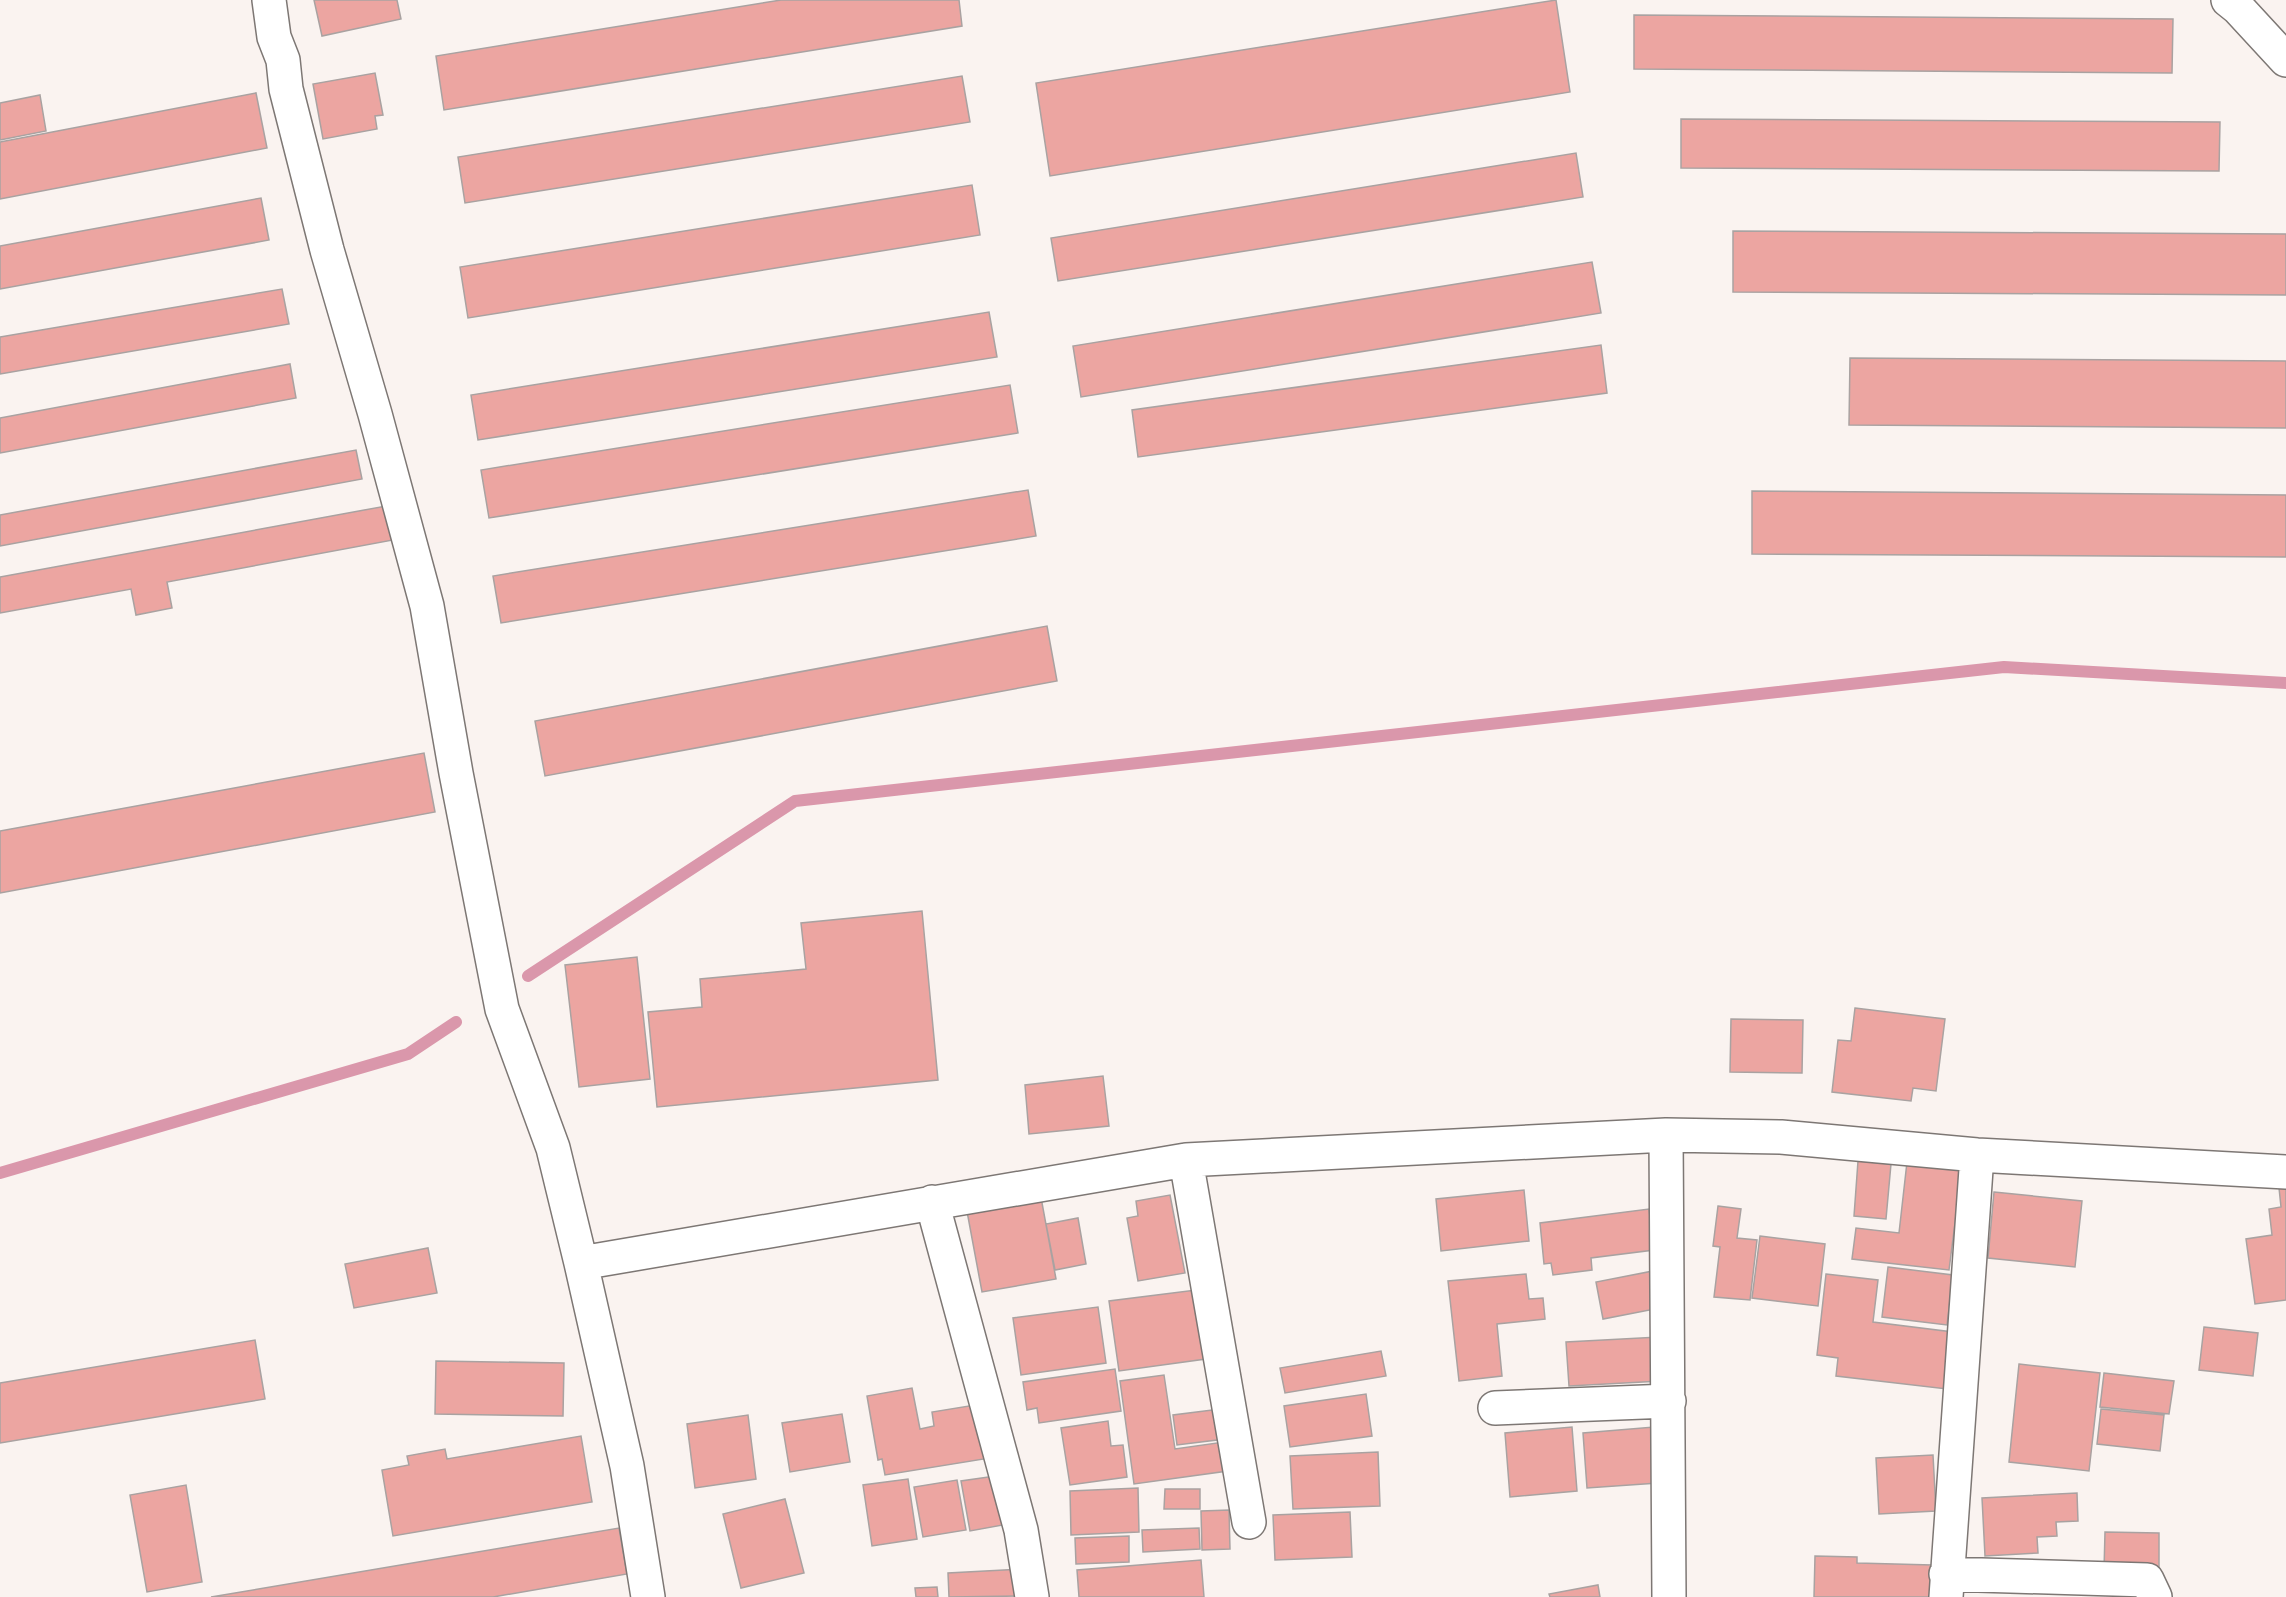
<svg xmlns="http://www.w3.org/2000/svg" width="2286" height="1597" font-family="Inter,sans-serif">
  <style>
    .lines { fill: none; stroke-linecap: round; stroke-linejoin: round }
    .stream { stroke: #da97ab; stroke-width: 12 }
    .building { fill: #eca5a1; stroke: #a9a2a1; stroke-width: 1.5 }
    .minor-casing { stroke: #7d7774; stroke-width: 36 }
    .minor { stroke: #fff; stroke-width: 33 }
  </style>
  <rect width="100%" height="100%" fill="#faf3f0"/>
  <g class="lines">
    <path class="stream" d="M528 976 795 801 2004 667 2286 683
      M0 1173 408 1054 456 1022"/>
  </g>
  <path class="building" d="M314 0H397L401 19 322 36Z
    M781 0H959L962 26 444 110 436 56Z
    M1556 0 1570 92 1050 176 1036 83Z
    M1634 15 2173 19 2172 73 1634 69Z
    M375 73 383 115 375 116 377 129 323 139 313 84Z
    M962 76 970 122 465 203 458 157Z
    M256 93 267 148 0 199V142Z
    M40 95 46 131 0 140V103Z
    M1681 119 2220 122 2219 171 1681 168Z
    M1576 153 1583 197 1058 281 1051 238Z
    M972 185 980 235 468 318 460 267Z
    M261 198 269 240 0 289V246Z
    M1733 231 2286 234V295L1733 292Z
    M1592 262 1601 313 1081 397 1073 346Z
    M282 289 289 324 0 374V337Z
    M989 312 997 357 478 440 471 395Z
    M1601 345 1607 393 1138 457 1132 410Z
    M1850 358 2286 361V428L1849 425Z
    M290 364 296 398 0 453V418Z
    M1010 385 1018 433 489 518 481 470Z
    M356 450 362 479 0 546V515Z
    M1028 490 1036 536 501 623 493 576Z
    M1752 491 2286 495V557L1752 554Z
    M386 506 393 540 167 582 172 608 136 615 131 589 0 613V577Z
    M1047 626 1057 681 545 776 535 721Z
    M424 753 435 812 0 893V831Z
    M922 911 938 1080 657 1107 648 1012 702 1007 700 979 806 969 801 923Z
    M637 957 650 1079 579 1087 565 965Z
    M1855 1008 1945 1019 1936 1091 1913 1088 1911 1101 1832 1092 1838 1040 1851 1041Z
    M1731 1019 1803 1020 1802 1073 1730 1072Z
    M1103 1076 1109 1126 1029 1134 1025 1085Z
    M1858 1161 1891 1164 1886 1219 1854 1216Z
    M1907 1162 1962 1168 1949 1270 1852 1259 1856 1228 1899 1233Z
    M2286 1187V1300L2255 1304 2246 1239 2272 1235 2269 1209 2281 1207 2279 1188Z
    M1524 1190 1529 1241 1441 1251 1436 1199Z
    M1040 1192 1056 1279 982 1292 966 1206Z
    M1994 1192 2082 1201 2075 1267 1988 1258Z
    M1170 1195 1185 1273 1138 1281 1127 1218 1138 1216 1136 1201Z
    M1718 1206 1741 1209 1737 1238 1757 1240 1750 1300 1714 1297 1720 1247 1713 1246Z
    M1649 1209 1654 1250 1591 1258 1592 1270 1553 1275 1551 1263 1544 1264 1540 1223Z
    M1078 1218 1086 1264 1055 1270 1046 1224Z
    M1760 1236 1825 1244 1818 1306 1752 1298Z
    M428 1248 437 1293 354 1308 345 1264Z
    M1888 1267 1953 1275 1947 1325 1882 1317Z
    M1653 1271 1660 1308 1603 1319 1596 1282Z
    M1526 1274 1529 1299 1543 1298 1545 1319 1497 1324 1502 1376 1459 1381 1448 1281Z
    M1826 1274 1878 1280 1873 1322 1953 1332 1947 1389 1836 1376 1838 1358 1817 1355Z
    M1204 1289 1213 1358 1119 1371 1109 1301Z
    M1098 1307 1106 1363 1021 1375 1013 1318Z
    M2204 1327 2258 1333 2253 1376 2199 1370Z
    M1659 1337 1661 1381 1569 1386 1566 1342Z
    M255 1340 265 1399 0 1443V1383Z
    M1381 1351 1386 1376 1285 1393 1280 1368Z
    M436 1361 564 1363 563 1416 435 1414Z
    M2019 1364 2100 1373 2089 1471 2009 1462Z
    M1115 1369 1121 1411 1039 1423 1037 1408 1027 1410 1023 1382Z
    M2104 1373 2174 1381 2169 1414 2100 1407Z
    M1164 1375 1175 1449 1231 1441 1235 1470 1134 1484 1120 1381Z
    M912 1388 920 1429 934 1426 932 1412 975 1405 990 1458 885 1475 882 1459 878 1460 867 1396Z
    M1366 1394 1372 1436 1290 1447 1284 1406Z
    M1220 1409 1225 1439 1177 1445 1173 1415Z
    M2101 1409 2164 1415 2160 1451 2097 1444Z
    M842 1414 850 1462 790 1472 782 1423Z
    M748 1415 756 1479 695 1488 687 1424Z
    M1108 1421 1111 1446 1123 1445 1127 1477 1070 1485 1061 1428Z
    M1572 1427 1577 1491 1510 1497 1505 1433Z
    M1654 1427 1658 1483 1587 1488 1583 1433Z
    M581 1436 592 1502 393 1536 382 1470 409 1465 407 1456 445 1449 447 1459Z
    M1378 1452 1380 1506 1293 1509 1290 1456Z
    M1933 1455 1936 1511 1879 1514 1876 1458Z
    M995 1476 1003 1525 970 1531 961 1481Z
    M908 1479 917 1539 872 1546 863 1485Z
    M957 1480 966 1530 923 1537 914 1487Z
    M186 1485 202 1582 147 1592 130 1495Z
    M1138 1488 1139 1532 1071 1535 1070 1491Z
    M1165 1489H1200V1509H1164Z
    M2077 1493 2078 1521 2056 1522 2057 1536 2037 1537 2038 1553 1985 1556 1982 1498Z
    M785 1499 804 1573 741 1588 723 1514Z
    M1229 1510 1230 1549 1202 1550 1201 1511Z
    M1350 1512 1352 1557 1275 1560 1273 1515Z
    M619 1528 627 1574 493 1597H211Z
    M1199 1528 1200 1549 1143 1552 1142 1530Z
    M2105 1532 2159 1533V1572L2104 1570Z
    M1129 1536V1562L1076 1564 1075 1538Z
    M1815 1556 1857 1557V1563L1932 1565 1931 1597H1814Z
    M1201 1560 1204 1597H1079L1077 1570Z
    M1023 1569 1024 1596 949 1597 948 1573Z
    M1598 1585 1600 1597H1550L1549 1594Z
    M937 1587 938 1597H916L915 1588Z"/>
  <g class="lines">
    <g class="minor-casing">
      <path id="minor" d="M269 0 274 37 283 60 286 89 327 250 375 414 427 606 456 773 502 1009 553 1148 581 1263 627 1466 648 1597
        M2228 0 2238 8 2286 60
        M1666 1135 1669 1597
        M1186 1160 1249 1522
        M932 1202 1021 1530 1032 1597
        M581 1263 1186 1160 1666 1135 1781 1137 1977 1155 2286 1172
        M1495 1408 1669 1401
        M1946 1574 2147 1580 2155 1597
        M1946 1597 1977 1155"/>
    </g>
    <use href="#minor" class="minor"/>
  </g>
</svg>
